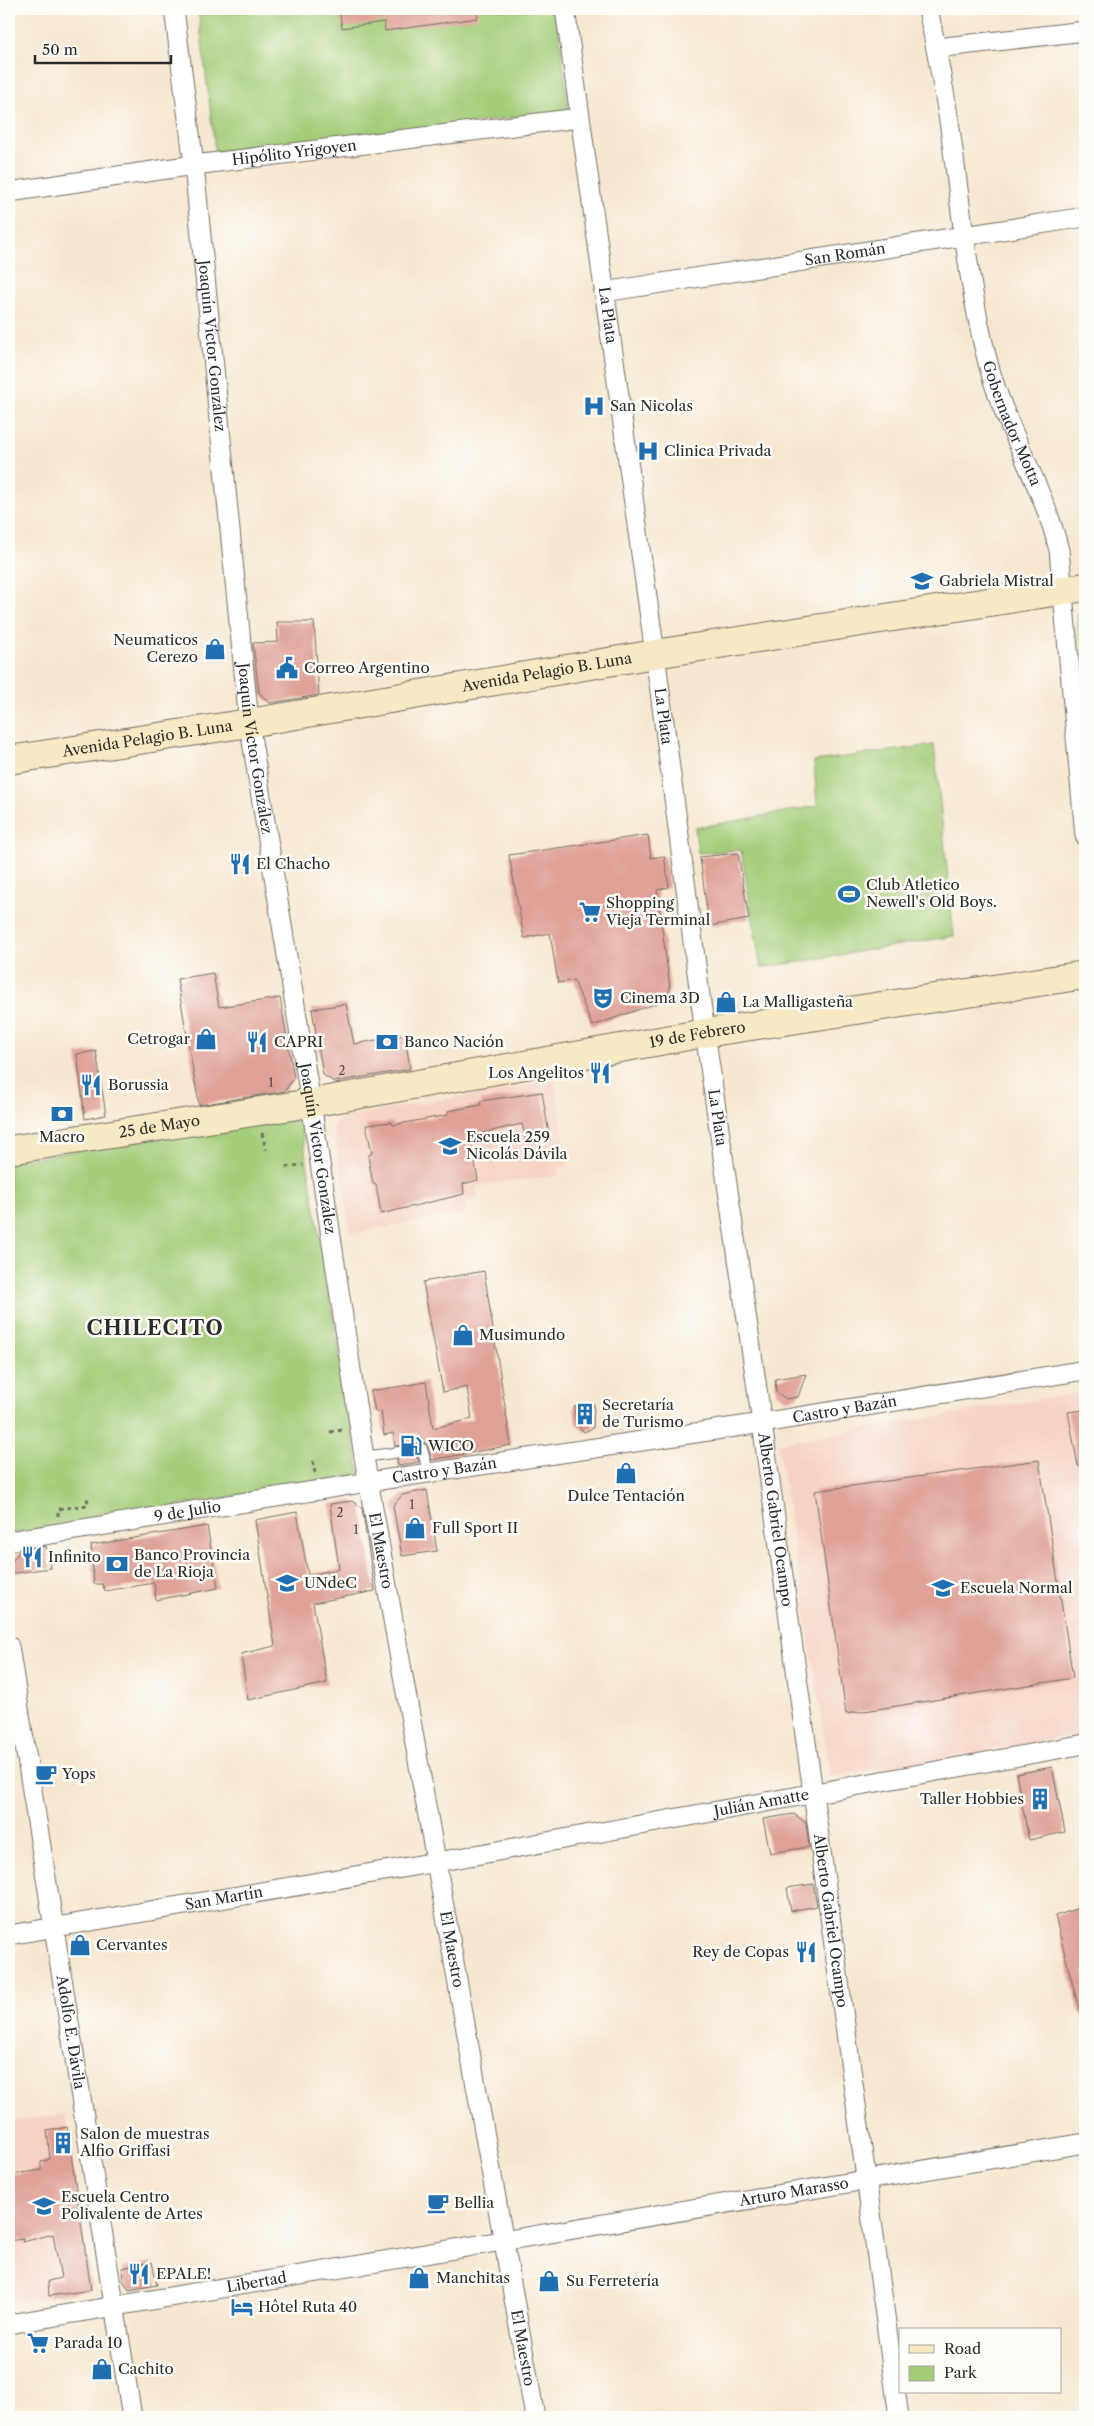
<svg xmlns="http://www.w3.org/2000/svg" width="1094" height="2426" font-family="'Libre Caslon Text',serif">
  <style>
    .built { fill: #f6d2c3 }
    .green { fill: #a4cd79; stroke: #687c52 }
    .building { fill: #dfa197 }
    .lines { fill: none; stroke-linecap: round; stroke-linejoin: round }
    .lane-casing { stroke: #726d65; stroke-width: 12 }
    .street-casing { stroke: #726d65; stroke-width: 21 }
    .secondary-casing { stroke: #726d65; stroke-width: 30 }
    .path { stroke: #726d65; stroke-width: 3; stroke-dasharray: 4 4; stroke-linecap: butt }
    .lane { stroke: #fff; stroke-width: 10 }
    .street { stroke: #fff; stroke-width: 19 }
    .secondary { stroke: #f6e9c3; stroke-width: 28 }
    .labels { text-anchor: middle; stroke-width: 5; stroke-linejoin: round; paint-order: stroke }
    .number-label { font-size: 12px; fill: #584846 }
    .street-label { font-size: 15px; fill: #2b2b2b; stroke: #fdfcf7 }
    .poi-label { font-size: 15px; fill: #2b2b2b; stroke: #fdfcf7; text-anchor: start }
    .district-label { font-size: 20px; font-weight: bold; letter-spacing: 1px; fill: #2b2b2b; stroke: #fdfcf7 }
  </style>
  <rect width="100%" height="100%" fill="#fdfcf7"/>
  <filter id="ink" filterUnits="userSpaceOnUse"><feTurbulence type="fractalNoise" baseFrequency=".02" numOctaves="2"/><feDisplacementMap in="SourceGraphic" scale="10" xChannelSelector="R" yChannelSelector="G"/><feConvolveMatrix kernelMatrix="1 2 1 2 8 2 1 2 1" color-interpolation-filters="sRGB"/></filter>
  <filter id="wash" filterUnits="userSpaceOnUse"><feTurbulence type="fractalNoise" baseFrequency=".0096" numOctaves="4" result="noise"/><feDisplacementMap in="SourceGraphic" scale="20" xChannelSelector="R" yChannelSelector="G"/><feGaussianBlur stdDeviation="1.12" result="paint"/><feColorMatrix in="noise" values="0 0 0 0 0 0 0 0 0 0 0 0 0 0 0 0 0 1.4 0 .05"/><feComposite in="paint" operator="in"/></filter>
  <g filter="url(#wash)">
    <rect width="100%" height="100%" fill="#f7e7d0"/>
    <path class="built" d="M555 1081 568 1166 559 1167 558 1175 476 1186 478 1200 464 1202 466 1213 351 1233 333 1126 341 1117Z
      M1085 1392V1734L831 1777 778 1443Z
      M65 2114 92 2290 9 2304V2122Z"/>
    <path class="green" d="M198 9H556L569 110 216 158Z
      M1085 613V692L1079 693 1077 614Z
      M934 745 954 936 761 968 741 850 698 853 695 828 817 806 814 761Z
      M299 1114 360 1475 9 1534V1162Z"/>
    <g id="blocks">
      <path class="building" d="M339 9H477L478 18 385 31 384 22 342 28Z
        M277 622H314L319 695 270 703 259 693 253 643 278 642Z
        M648 835 651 858 664 856 669 887 657 890 670 988 666 1000 592 1026 574 980 558 983 550 933 524 938 509 855Z
        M738 853 749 919 709 926 700 857Z
        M213 973 219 1007 280 998 294 1077 285 1091 199 1105 177 979Z
        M346 1004 354 1044 405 1035 410 1069 334 1082 323 1075 312 1009Z
        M96 1051 106 1115 85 1119 77 1054Z
        M542 1092 550 1140 527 1144 522 1124 470 1136 478 1180 463 1184 464 1194 381 1214 376 1184H373L368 1156 372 1153 366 1125 392 1122 393 1125 448 1115V1111L481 1105 480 1101Z
        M484 1271 511 1445 432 1460 428 1447 425 1443 395 1446 393 1433 384 1435 381 1411 375 1412 371 1391 426 1382 433 1428 472 1419 467 1387 443 1392 423 1282Z
        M806 1374 798 1397 786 1399 776 1392 775 1379Z
        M594 1404 593 1428 584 1432 576 1423 574 1407Z
        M1085 1410V1465L1078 1466 1068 1412Z
        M417 1457 419 1462 398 1466 397 1459Z
        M1039 1460 1073 1678 846 1714 815 1491Z
        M427 1490 437 1551 402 1556 393 1506 402 1495Z
        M352 1501 362 1508 375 1591 313 1603 327 1683 248 1700 241 1654 275 1646 255 1520 297 1512 308 1575 339 1569 330 1504Z
        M207 1526 218 1588 156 1600 154 1583 105 1591 102 1584H94L91 1545Z
        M46 1546 50 1568 9 1574V1565L21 1550Z
        M1052 1767 1065 1832 1029 1840 1016 1774Z
        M794 1814 806 1823 809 1847 770 1853 763 1819Z
        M813 1884 817 1906 791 1911 787 1888Z
        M1085 1906V2013H1080L1055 1916Z
        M67 2127 91 2290 49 2296 48 2281 61 2278 53 2234 23 2242V2239L9 2241V2175L41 2170V2162L50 2159 47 2131Z
        M152 2262 157 2285 129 2290 123 2280 122 2268Z"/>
    </g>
  </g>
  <g filter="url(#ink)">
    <use href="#blocks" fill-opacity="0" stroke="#726d65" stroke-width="1"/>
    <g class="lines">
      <g class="lane-casing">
        <path id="lane" d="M364 1457 422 1449 429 1474"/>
      </g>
      <g class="street-casing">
        <g id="street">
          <path id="s1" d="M174 9 194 165 249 723 311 1103 364 1457 535 2417"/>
          <path id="s2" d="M565 9 655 654 705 1033 762 1423 899 2417"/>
          <path id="s3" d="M928 9C936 48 944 88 950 128 961 207 968 286 988 363 1005 428 1043 485 1059 550L1085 836"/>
          <path d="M936 48 1085 31"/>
          <path id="s4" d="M9 192 194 165 579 118"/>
          <path id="s5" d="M604 292 1085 217"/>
          <path id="s6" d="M9 1541 368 1482 762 1423 1085 1370"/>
          <path id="s7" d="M9 1646 132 2417"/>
          <path id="s8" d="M9 1935 437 1862 1085 1744"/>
          <path id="s9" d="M9 2324 1085 2143"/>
        </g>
      </g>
      <g class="secondary-casing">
        <g id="secondary">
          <path id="s10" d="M9 760 249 723 655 654 1085 587"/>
          <path id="s11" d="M9 1150 311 1103 705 1033 1085 975"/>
        </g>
      </g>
      <path class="path" d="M262 1133 266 1150
        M286 1167 303 1165
        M330 1432 342 1430
        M313 1461 315 1473
        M58 1516V1509L88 1505 87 1496"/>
      <use href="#lane" class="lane"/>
      <use href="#street" class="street"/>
      <use href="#secondary" class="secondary"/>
    </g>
  </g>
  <defs>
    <g id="hospital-bare" transform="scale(1.725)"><path d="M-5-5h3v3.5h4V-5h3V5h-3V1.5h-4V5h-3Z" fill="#1f6fb2" stroke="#fdfcf7" stroke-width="2.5" paint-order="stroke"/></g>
    <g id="school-bare" transform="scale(1.725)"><path d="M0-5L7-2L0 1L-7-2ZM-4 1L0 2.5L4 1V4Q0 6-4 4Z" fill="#1f6fb2" stroke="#fdfcf7" stroke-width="2.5" paint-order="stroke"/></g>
    <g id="shop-bare" transform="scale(1.725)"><path d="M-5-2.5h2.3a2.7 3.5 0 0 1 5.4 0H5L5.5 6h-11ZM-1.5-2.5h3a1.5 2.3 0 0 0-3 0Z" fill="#1f6fb2" stroke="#fdfcf7" stroke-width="2.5" paint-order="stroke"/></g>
    <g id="civic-bare" transform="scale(1.725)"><path d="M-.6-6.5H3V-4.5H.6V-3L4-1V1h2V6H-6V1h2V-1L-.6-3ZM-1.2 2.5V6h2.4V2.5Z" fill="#1f6fb2" stroke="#fdfcf7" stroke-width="2.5" paint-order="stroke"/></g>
    <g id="restaurant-bare" transform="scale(1.725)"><path d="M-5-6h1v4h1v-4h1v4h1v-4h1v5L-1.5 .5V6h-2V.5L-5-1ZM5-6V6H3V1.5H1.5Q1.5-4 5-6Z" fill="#1f6fb2" stroke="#fdfcf7" stroke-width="2.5" paint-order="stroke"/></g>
    <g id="stadium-bare" transform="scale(1.725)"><path d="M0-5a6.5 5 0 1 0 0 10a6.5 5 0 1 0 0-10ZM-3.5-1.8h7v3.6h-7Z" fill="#1f6fb2" stroke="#fdfcf7" stroke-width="2.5" paint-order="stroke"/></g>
    <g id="supermarket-bare" transform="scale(1.725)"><path d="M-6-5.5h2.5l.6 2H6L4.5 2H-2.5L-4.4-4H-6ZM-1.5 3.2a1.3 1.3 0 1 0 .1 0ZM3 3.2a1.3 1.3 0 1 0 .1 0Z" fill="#1f6fb2" stroke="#fdfcf7" stroke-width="2.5" paint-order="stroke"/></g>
    <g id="theatre-bare" transform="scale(1.725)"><path d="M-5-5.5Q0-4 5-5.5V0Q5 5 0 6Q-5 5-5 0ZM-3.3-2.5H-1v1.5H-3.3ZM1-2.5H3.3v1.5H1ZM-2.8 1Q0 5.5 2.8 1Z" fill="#1f6fb2" stroke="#fdfcf7" stroke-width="2.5" paint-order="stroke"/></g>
    <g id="bank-bare" transform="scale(1.725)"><path d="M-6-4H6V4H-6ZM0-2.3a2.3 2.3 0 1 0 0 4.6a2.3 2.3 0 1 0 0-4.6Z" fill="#1f6fb2" stroke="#fdfcf7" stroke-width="2.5" paint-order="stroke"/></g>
    <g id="building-bare" transform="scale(1.725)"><path d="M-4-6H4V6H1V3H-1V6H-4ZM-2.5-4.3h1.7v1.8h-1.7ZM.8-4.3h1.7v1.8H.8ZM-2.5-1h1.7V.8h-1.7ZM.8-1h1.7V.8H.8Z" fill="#1f6fb2" stroke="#fdfcf7" stroke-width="2.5" paint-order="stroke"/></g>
    <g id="fuel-bare" transform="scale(1.725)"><path d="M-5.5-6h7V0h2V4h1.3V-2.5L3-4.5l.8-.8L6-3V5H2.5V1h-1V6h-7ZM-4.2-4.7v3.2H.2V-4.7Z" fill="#1f6fb2" stroke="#fdfcf7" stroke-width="2.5" paint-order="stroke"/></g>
    <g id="university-bare" transform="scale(1.725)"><path d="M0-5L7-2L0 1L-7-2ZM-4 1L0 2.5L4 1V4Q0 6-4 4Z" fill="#1f6fb2" stroke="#fdfcf7" stroke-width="2.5" paint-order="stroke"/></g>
    <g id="cafe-bare" transform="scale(1.725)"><path d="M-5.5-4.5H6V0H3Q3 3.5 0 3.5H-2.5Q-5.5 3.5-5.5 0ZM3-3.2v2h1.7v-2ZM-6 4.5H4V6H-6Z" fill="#1f6fb2" stroke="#fdfcf7" stroke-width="2.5" paint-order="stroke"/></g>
    <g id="hotel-bare" transform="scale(1.725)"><path d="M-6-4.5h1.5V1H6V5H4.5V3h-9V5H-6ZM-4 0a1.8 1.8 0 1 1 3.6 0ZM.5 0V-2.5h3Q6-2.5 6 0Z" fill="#1f6fb2" stroke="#fdfcf7" stroke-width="2.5" paint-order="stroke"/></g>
  </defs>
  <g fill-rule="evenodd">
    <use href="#hospital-bare" x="594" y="406"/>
    <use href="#hospital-bare" x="648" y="451"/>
    <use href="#school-bare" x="922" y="581"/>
    <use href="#shop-bare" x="215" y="649"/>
    <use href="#civic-bare" x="287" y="668"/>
    <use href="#restaurant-bare" x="240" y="864"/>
    <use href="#stadium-bare" x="849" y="894"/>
    <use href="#supermarket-bare" x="590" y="912"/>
    <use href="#theatre-bare" x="603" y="998"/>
    <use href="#shop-bare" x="726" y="1002"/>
    <use href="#shop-bare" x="206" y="1039"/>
    <use href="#restaurant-bare" x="257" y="1042"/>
    <use href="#bank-bare" x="387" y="1042"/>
    <use href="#restaurant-bare" x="600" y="1073"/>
    <use href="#restaurant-bare" x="91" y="1085"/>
    <use href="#bank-bare" x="62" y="1114"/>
    <use href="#school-bare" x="450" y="1146"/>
    <use href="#shop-bare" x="463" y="1335"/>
    <use href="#building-bare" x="585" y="1414"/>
    <use href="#fuel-bare" x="411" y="1446"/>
    <use href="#shop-bare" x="626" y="1473"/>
    <use href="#shop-bare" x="415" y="1528"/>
    <use href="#restaurant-bare" x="32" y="1557"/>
    <use href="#bank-bare" x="117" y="1564"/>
    <use href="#university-bare" x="287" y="1583"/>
    <use href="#school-bare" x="943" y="1588"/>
    <use href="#cafe-bare" x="46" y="1774"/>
    <use href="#building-bare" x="1040" y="1799"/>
    <use href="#shop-bare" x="80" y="1945"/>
    <use href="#restaurant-bare" x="806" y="1952"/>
    <use href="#building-bare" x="63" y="2143"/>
    <use href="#cafe-bare" x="438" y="2203"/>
    <use href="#school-bare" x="44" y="2206"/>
    <use href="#restaurant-bare" x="139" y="2274"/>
    <use href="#shop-bare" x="419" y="2278"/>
    <use href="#shop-bare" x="549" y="2281"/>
    <use href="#hotel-bare" x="242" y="2307"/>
    <use href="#supermarket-bare" x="38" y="2343"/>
    <use href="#shop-bare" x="102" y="2369"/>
  </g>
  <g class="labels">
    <g class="number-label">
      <text x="342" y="1075">2</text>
      <text x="271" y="1087">1</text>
      <text x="412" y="1509">1</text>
      <text x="340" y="1517">2</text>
      <text x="356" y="1534">1</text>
    </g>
    <g class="street-label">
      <text dy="5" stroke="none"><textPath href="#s4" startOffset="288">Hipólito Yrigoyen</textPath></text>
      <text dy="5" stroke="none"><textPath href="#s5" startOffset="244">San Román</textPath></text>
      <text dy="5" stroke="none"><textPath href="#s2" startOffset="309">La Plata</textPath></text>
      <text dy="5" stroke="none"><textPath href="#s1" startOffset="339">Joaquín Víctor González</textPath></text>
      <text dy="5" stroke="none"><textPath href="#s3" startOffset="424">Gobernador Motta</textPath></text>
      <text dy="5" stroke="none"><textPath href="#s10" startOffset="545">Avenida Pelagio B. Luna</textPath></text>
      <text dy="5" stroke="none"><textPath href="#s2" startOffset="714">La Plata</textPath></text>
      <text dy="5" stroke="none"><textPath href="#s10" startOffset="140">Avenida Pelagio B. Luna</textPath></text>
      <text dy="5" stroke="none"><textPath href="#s1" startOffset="744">Joaquín Víctor González</textPath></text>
      <text dy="5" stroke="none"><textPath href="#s11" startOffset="698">19 de Febrero</textPath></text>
      <text dy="5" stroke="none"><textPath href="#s2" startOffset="1119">La Plata</textPath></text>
      <text dy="5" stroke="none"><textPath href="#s11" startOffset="152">25 de Mayo</textPath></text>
      <text dy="5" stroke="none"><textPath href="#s1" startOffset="1149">Joaquín Víctor González</textPath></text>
      <text dy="5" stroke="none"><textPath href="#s6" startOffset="846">Castro y Bazán</textPath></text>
      <text dy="5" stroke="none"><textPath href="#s6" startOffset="441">Castro y Bazán</textPath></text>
      <text dy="5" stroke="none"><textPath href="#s6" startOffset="181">9 de Julio</textPath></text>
      <text dy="5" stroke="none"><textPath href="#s2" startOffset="1525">Alberto Gabriel Ocampo</textPath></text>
      <text dy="5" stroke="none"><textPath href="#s1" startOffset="1556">El Maestro</textPath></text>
      <text dy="5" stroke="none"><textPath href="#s8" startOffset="764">Julián Amatte</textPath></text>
      <text dy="5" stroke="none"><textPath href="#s8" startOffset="218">San Martín</textPath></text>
      <text dy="5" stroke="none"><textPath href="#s2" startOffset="1930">Alberto Gabriel Ocampo</textPath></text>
      <text dy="5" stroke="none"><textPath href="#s1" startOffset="1961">El Maestro</textPath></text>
      <text dy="5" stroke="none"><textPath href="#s7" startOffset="391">Adolfo E. Dávila</textPath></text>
      <text dy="5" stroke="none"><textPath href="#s9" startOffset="796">Arturo Marasso</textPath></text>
      <text dy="5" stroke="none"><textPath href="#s9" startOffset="251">Libertad</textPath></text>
      <text dy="5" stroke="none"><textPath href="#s1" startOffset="2366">El Maestro</textPath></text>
    </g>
    <g class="poi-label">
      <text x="610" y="411">San Nicolas</text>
      <text x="664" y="456">Clinica Privada</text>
      <text x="939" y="586">Gabriela Mistral</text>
      <text x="198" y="645" text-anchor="end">Neumaticos<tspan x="198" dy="17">Cerezo</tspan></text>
      <text x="304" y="673">Correo Argentino</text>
      <text x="256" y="869">El Chacho</text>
      <text x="866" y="890">Club Atletico<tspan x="866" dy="17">Newell's Old Boys.</tspan></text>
      <text x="606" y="908">Shopping<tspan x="606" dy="17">Vieja Terminal</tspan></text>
      <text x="620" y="1003">Cinema 3D</text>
      <text x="742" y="1007">La Malligasteña</text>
      <text x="190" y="1044" text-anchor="end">Cetrogar</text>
      <text x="274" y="1047">CAPRI</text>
      <text x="404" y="1047">Banco Nación</text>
      <text x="584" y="1078" text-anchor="end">Los Angelitos</text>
      <text x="108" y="1090">Borussia</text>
      <text x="62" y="1142" text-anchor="middle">Macro</text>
      <text x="466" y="1142">Escuela 259<tspan x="466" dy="17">Nicolás Dávila</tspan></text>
      <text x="479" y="1340">Musimundo</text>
      <text x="602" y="1410">Secretaría<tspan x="602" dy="17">de Turismo</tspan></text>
      <text x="428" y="1451">WICO</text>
      <text x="626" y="1501" text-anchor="middle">Dulce Tentación</text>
      <text x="432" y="1533">Full Sport II</text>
      <text x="134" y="1560">Banco Provincia<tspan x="134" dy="17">de La Rioja</tspan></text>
      <text x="48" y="1562">Infinito</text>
      <text x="304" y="1588">UNdeC</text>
      <text x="960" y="1593">Escuela Normal</text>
      <text x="62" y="1779">Yops</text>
      <text x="1024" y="1804" text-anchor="end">Taller Hobbies</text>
      <text x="96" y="1950">Cervantes</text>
      <text x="789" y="1957" text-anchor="end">Rey de Copas</text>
      <text x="80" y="2139">Salon de muestras<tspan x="80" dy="17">Alfio Griffasi</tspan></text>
      <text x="61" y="2202">Escuela Centro<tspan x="61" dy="17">Polivalente de Artes</tspan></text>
      <text x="454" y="2208">Bellia</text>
      <text x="156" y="2279">EPALE!</text>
      <text x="436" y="2283">Manchitas</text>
      <text x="566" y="2286">Su Ferretería</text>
      <text x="258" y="2312">Hôtel Ruta 40</text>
      <text x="54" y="2348">Parada 10</text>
      <text x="118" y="2374">Cachito</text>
    </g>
    <g class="district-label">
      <text x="155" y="1335">CHILECITO</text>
    </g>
  </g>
  <rect width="1094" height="2426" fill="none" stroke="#fdfcf7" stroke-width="30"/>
  <rect x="899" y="2328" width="162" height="65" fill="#fdfcf7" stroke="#a9a8a5"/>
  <rect x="909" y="2345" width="25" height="8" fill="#f6e9c3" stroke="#a9a8a5"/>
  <text x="944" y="2354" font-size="15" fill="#2b2b2b">Road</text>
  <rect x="909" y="2366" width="25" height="15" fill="#a4cd79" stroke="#a9a8a5"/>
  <text x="944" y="2378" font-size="15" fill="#2b2b2b">Park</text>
  <path d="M35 55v8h136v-8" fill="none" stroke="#2b2b2b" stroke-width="2.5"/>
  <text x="42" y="55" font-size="15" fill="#2b2b2b" stroke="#fdfcf7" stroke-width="4" paint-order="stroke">50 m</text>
</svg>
